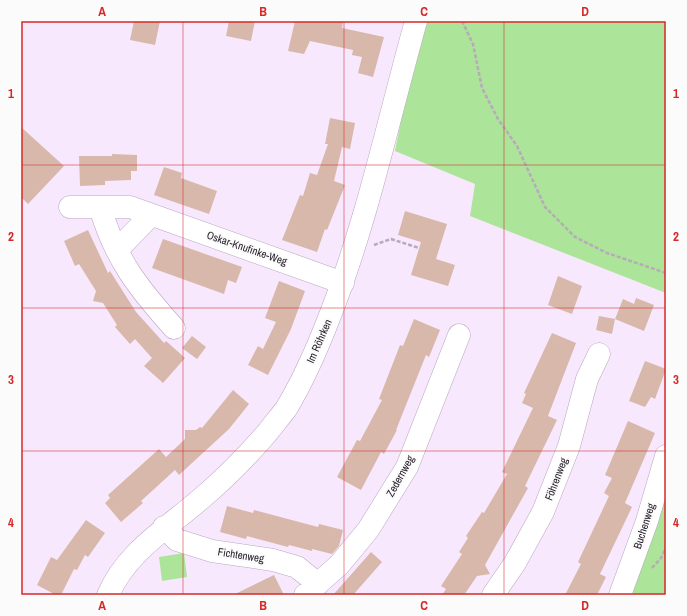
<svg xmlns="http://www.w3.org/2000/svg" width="687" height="616" font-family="'Archivo Narrow',sans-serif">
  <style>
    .green { fill: #ace499 }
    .building { fill: #d7b8ab }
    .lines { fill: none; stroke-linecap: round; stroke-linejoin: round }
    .minor-casing { stroke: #b9a7bf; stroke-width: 23 }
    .path { stroke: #b7aabb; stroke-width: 2.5; stroke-dasharray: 4 2; stroke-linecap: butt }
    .minor { stroke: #fff; stroke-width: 22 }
    .grid { fill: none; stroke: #d62828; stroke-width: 1; stroke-opacity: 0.55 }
    .labels { text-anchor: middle; stroke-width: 4; stroke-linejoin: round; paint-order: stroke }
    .street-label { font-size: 11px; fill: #2a232d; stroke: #fbfbfb }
    .neatline { fill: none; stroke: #d62828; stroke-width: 1.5 }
    .grid-label { font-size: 13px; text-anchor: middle; font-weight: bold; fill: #d62828 }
  </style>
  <rect width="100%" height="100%" fill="#f8e8fd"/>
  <path class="green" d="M421 21H666V293L470 216 475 184 395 151Z
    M666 494V595H630Z
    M184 553 187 577 162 581 159 557Z"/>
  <path class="building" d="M134 21H160L155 45 130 40Z
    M229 21H255L251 41 226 36Z
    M295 21H343L342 28 384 37 373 77 358 73 362 57 352 55 353 50 310 41 304 54 288 51Z
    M330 118 355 123 350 149 342 147 334 181 345 185 327 230 325 229 317 252 282 240 300 195 303 196 310 173 317 175 328 144H325Z
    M21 127 64 166 28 204 21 197Z
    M112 154 137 155V171H131V180L105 181V185L80 186 79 156H112Z
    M164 167 182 173 181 178 217 191 209 214 154 195Z
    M405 211 447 224 436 259 455 265 448 286 411 275 421 242 398 235Z
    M88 230 108 273 110 271 136 312 164 343 166 341 185 358 163 383 144 366 152 358 135 339 130 344 115 327 117 325 103 303 93 301 96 291 79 264 75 266 64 241Z
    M163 239 242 267 236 283 228 280 224 294 152 268Z
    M558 276 582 286 572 314 548 305Z
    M279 281 305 291 291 329 268 375 248 365 258 346 263 349 276 322 265 318Z
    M636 298 654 305 644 331 615 319 612 334 596 330 599 316 615 319 623 299 634 304Z
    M414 319 440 330 429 357 426 355 396 430H397L384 454 381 452 361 490 337 477 357 440 360 441 382 400 379 399 400 345 403 346Z
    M552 333 576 343 548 416 557 420 525 486 528 488 485 565 490 574 477 576 464 595H442L446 589 441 586 462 554 459 552 468 538 466 536 482 512 484 513 507 474 502 472 533 408 522 403 526 394 524 393Z
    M192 336 206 347 197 359 182 348Z
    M645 361 666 369 655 399 651 397 645 407 629 401Z
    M233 390 249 404 229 429 179 475 175 470 141 501 143 503 121 522 105 503 110 498 108 495 159 449 166 457 185 439V430H196L200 427 202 428Z
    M628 421 655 433 625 503 632 507 600 574 606 577 597 595H565L581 564 578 562 609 496 604 493 612 478 605 475Z
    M227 506 253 513 254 510 318 527 319 524 343 530 339 546 332 554 312 549V551L289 545 288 547 247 536 246 539 220 532Z
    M86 520 105 533 88 557 85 555 77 570 74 569 61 595H56L37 585 51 557 57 560Z
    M371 552 382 562 353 595H333Z
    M274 575 284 595H233Z"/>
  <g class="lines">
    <g class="minor-casing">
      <path id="minor" d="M70 207H130L343 283
        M100 207C115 259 139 289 174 328
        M117 250 151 215
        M164 527 177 540 212 551 273 560 297 567 318 584
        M108 595C127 551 169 527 203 497 227 477 247 456 267 433 273 425 280 417 286 409 303 381 317 349 329 318 367 222 388 121 416 21
        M305 595 339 565 368 530 407 467 459 335
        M493 595 515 563 543 512 569 446 587 379 599 354
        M620 595 647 521 666 456"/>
    </g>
    <path class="path" d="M462 21 473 44 482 88 498 119 517 146 545 207 575 237 607 253 666 273
      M374 245 391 239 419 248
      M652 568 661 558 666 547"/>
    <use href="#minor" class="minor"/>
  </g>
  <path class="grid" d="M183 21V595M344 21V595M504 21V595M21 165H666M21 308H666M21 451H666"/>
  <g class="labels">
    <g class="street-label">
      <text transform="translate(247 248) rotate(19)" y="4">Oskar-Knufinke-Weg</text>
      <text transform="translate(319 341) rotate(-66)" y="4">Im Röhrken</text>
      <text transform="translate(400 476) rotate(-61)" y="4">Zedernweg</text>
      <text transform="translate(556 479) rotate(-69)" y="4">Föhrenweg</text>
      <text transform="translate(644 526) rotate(-72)" y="4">Buchenweg</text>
      <text transform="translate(241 555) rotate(9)" y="4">Fichtenweg</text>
    </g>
  </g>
  <rect width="687" height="616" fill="none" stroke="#fbfbfb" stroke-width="44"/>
  <rect x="22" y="22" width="643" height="572" class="neatline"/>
  <g class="grid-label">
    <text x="102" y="16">A</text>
    <text x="263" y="16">B</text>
    <text x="424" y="16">C</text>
    <text x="585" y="16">D</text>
    <text x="11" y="98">1</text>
    <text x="676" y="98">1</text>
    <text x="11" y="241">2</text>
    <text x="676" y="241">2</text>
    <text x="11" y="384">3</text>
    <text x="676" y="384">3</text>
    <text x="11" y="527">4</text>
    <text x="676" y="527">4</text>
    <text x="102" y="610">A</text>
    <text x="263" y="610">B</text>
    <text x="424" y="610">C</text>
    <text x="585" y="610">D</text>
  </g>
</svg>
